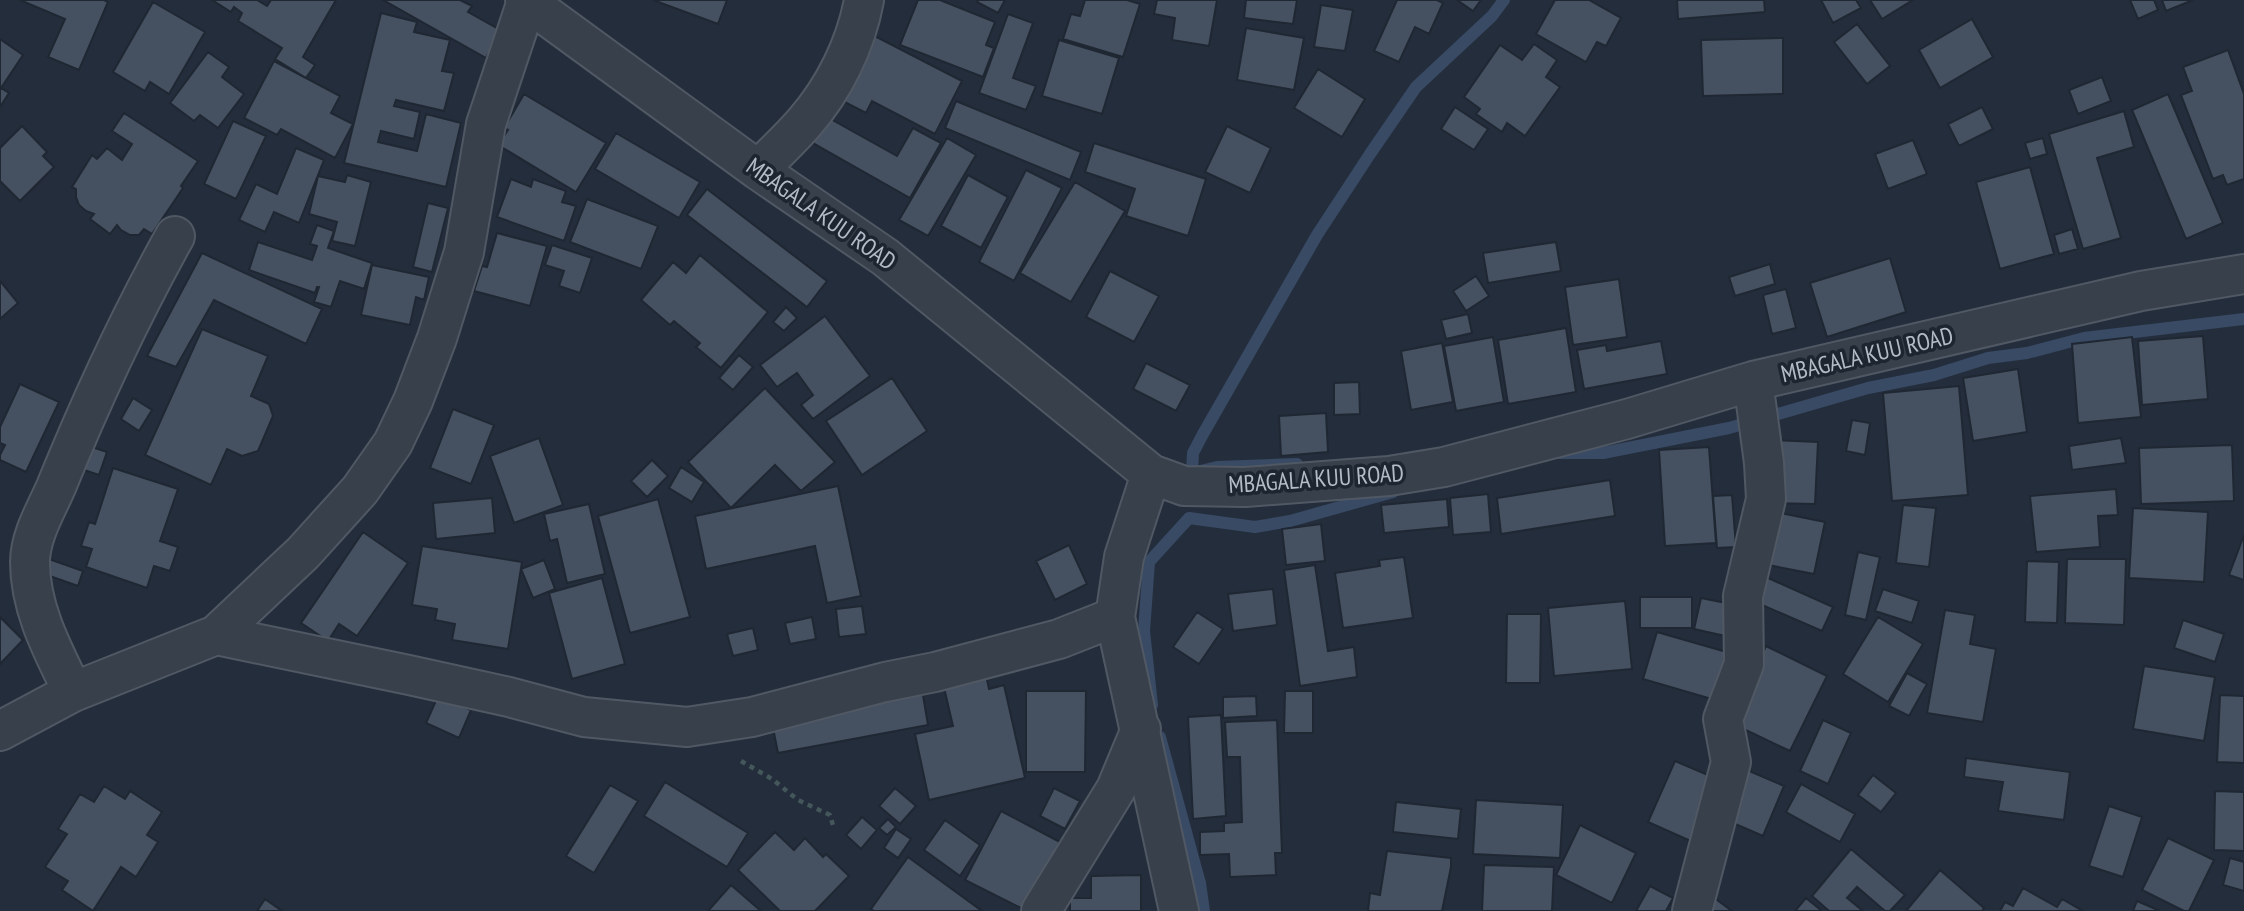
<svg xmlns="http://www.w3.org/2000/svg" width="2244" height="911" font-family="'PT Sans Narrow',sans-serif">
  <style>
    .lines { fill: none; stroke-linecap: round; stroke-linejoin: round }
    .stream { stroke: #394a64; stroke-width: 12 }
    .building { fill: #455060; stroke: #1f2733; stroke-width: 2 }
    .minor-casing { stroke: #505864; stroke-width: 42 }
    .path { stroke: #44575a; stroke-width: 4.5; stroke-dasharray: 5 5; stroke-linecap: butt }
    .minor { stroke: #38404c; stroke-width: 38 }
    .labels { text-anchor: middle; stroke-width: 7; stroke-linejoin: round; paint-order: stroke }
    .street-label { font-size: 24px; fill: #b3bbc7; stroke: #1d2531 }
  </style>
  <rect width="100%" height="100%" fill="#242d3c"/>
  <g class="lines">
    <path class="stream" d="M1560 453H1603L1729 428 1868 388 1934 375 1988 358 2027 353 2084 338 2244 319
      M1297 464 1217 467 1192 473 1193 453 1203 434 1317 235 1370 154 1416 87 1492 16 1504 0
      M1152 705 1144 631 1149 562 1189 518 1255 527 1290 521 1393 492
      M1160 737 1200 883 1204 911"/>
  </g>
  <path class="building" d="M20 0H104L108 2 79 70 48 57 65 19Z
    M212 0H257L267 6 271 0H336L303 57 315 65 306 78 275 59 282 48 238 21 242 13 234 7 231 12Z
    M383 0H460L472 6 468 12 502 31 486 58Z
    M653 0H727L718 24Z
    M918 0H940L995 22 986 45 994 48 983 77 900 45Z
    M978 0H1005L998 13 977 2Z
    M1085 0H1127L1140 4 1123 57 1063 39 1071 14 1080 16Z
    M1157 0H1217L1209 46 1172 40 1175 18 1154 14Z
    M1246 0H1297L1293 24 1244 18Z
    M1397 0H1437L1443 3 1429 34 1415 27 1399 62 1374 51Z
    M1457 0H1481L1473 11Z
    M1555 0H1589L1621 18 1606 46 1597 42 1586 62 1536 34Z
    M1677 0H1764L1765 12 1678 19Z
    M1821 0H1856L1861 8 1833 23Z
    M1870 0H1913L1882 19Z
    M2130 0H2154L2158 10 2138 19Z
    M2162 0H2193L2166 11Z
    M153 2 205 32 169 94 150 82 145 91 113 72Z
    M1321 5 1353 10 1345 51 1314 47Z
    M381 13 417 22 414 32 450 40 442 71 454 73 444 111 396 100 394 106 420 112 414 139 381 131 378 142 417 151 426 114 461 123 446 187 344 163Z
    M1008 14 1033 23 1013 78 1036 86 1026 110 979 93Z
    M1972 19 1993 57 1940 88 1919 50Z
    M1857 24 1890 66 1867 84 1834 42Z
    M1246 28 1304 38 1294 90 1237 80Z
    M867 32 962 81 935 134 872 101 866 113 833 96Z
    M1783 38V94L1703 96 1701 40Z
    M0 39 23 55 1 88 9 93 0 107Z
    M1059 40 1119 58 1102 114 1042 96Z
    M1534 44 1557 60 1546 77 1560 87 1525 136 1507 123 1502 132 1476 114 1480 109 1464 97 1500 45 1522 60Z
    M2228 50 2244 94V179L2227 185 2223 175 2213 179 2181 95 2192 91 2183 67Z
    M208 52 229 67 222 77 244 94 218 128 200 115 194 121 170 103Z
    M274 61 340 96 331 113 353 124 335 158 281 129 277 135 244 118Z
    M1318 69 1365 99 1342 137 1294 108Z
    M2102 77 2111 101 2078 114 2069 90Z
    M524 94 606 143 576 192 498 145 508 130 504 128Z
    M2168 94 2223 223 2186 239 2132 110Z
    M956 101 1081 152 1070 180 945 128Z
    M1455 107 1488 129 1474 150 1441 129Z
    M1982 107 1993 129 1959 146 1948 124Z
    M2124 111 2134 147 2097 158 2121 238 2083 249 2049 134Z
    M124 113 198 161 181 186 183 188 152 234 144 229 139 235H130L121 230 117 225 110 234 90 219 94 214 86 211 79 205 76 197V189L72 187 92 155 97 159 107 148 122 160 132 144 112 131Z
    M827 117 897 156 913 128 941 143 910 198 813 143Z
    M233 121 266 136 236 199 204 184Z
    M22 126 47 152 43 156 54 167 20 201 0 181V148Z
    M1227 126 1271 148 1250 193 1205 172Z
    M616 133 700 182 679 218 595 169Z
    M947 138 976 155 928 236 899 220Z
    M2043 138 2047 154 2030 159 2025 143Z
    M1913 140 1927 174 1888 189 1875 154Z
    M1094 143 1206 179 1188 236 1126 216 1135 189 1085 172Z
    M296 148 324 160 299 223 274 212 265 232 239 220 256 184 277 194Z
    M2030 167 2054 254 2000 269 1976 182Z
    M1026 170 1062 188 1014 281 979 262Z
    M347 175 371 182 355 246 332 241 337 222 309 214 318 176 345 182Z
    M968 175 1008 197 981 248 941 226Z
    M511 179 531 187 533 179 566 191 562 202 576 206 564 241 497 217Z
    M1075 182 1125 211 1071 302 1020 273Z
    M707 189 827 281 807 307 687 215Z
    M587 199 658 226 641 269 570 242Z
    M428 203 448 208 432 272 413 267Z
    M317 225 334 231 328 248 372 263 364 289 340 281 331 307 314 302 319 287H317L315 293 249 270 258 242 312 260 317 246 310 244Z
    M2072 229 2078 249 2059 254 2054 235Z
    M497 233 547 246 530 306 474 291 482 266 487 267Z
    M1556 242 1561 271 1488 283 1483 253Z
    M552 245 592 258 580 293 559 286 564 271 545 265Z
    M202 253 322 309 306 344 214 300 176 367 147 356Z
    M700 255 768 312 721 368 696 347 700 343 674 321 670 325 641 300 673 262 686 273Z
    M1890 258 1906 312 1827 337 1810 283Z
    M1770 264 1775 284 1735 296 1729 277Z
    M372 265 429 277 424 300 416 297 410 325 361 315Z
    M1110 271 1159 296 1134 342 1086 317Z
    M1476 276 1489 296 1466 311 1453 291Z
    M1619 279 1627 337 1573 345 1565 287Z
    M0 281 18 303 0 319Z
    M1786 289 1796 328 1772 334 1763 295Z
    M786 307 797 318 784 331 773 322Z
    M1468 314 1472 333 1446 339 1441 320Z
    M825 316 870 376 813 419 801 405 813 395 797 373 777 387 760 365Z
    M1566 328 1576 392 1508 404 1498 340Z
    M202 329 268 356 251 396 269 404 273 416 258 451 242 456 227 449 211 485 145 455Z
    M2203 336 2208 399 2142 405 2138 341Z
    M1493 337 1504 402 1456 411 1444 346Z
    M2132 337 2141 417 2078 423 2072 344Z
    M1661 341 1667 374 1584 389 1577 350 1606 345 1607 351Z
    M1442 343 1453 402 1411 410 1401 351Z
    M739 355 753 367 733 390 719 378Z
    M1146 363 1190 385 1176 411 1133 389Z
    M2018 369 2027 432 1973 441 1963 378Z
    M892 378 927 431 862 475 826 421Z
    M1359 382 1360 414 1334 415V383Z
    M20 384 59 402 26 472 0 460V455L5 445 0 443V427Z
    M1959 386 1968 495 1892 501 1883 393Z
    M765 388 835 462 801 491 775 465 731 508 688 462Z
    M133 398 152 410 139 431 121 419Z
    M453 409 494 425 471 484 430 468Z
    M1326 413 1328 452 1281 456 1279 416Z
    M1852 420 1870 423 1865 455 1846 451Z
    M539 438 563 505 514 523 490 456Z
    M2121 438 2126 463 2072 470 2069 446Z
    M1774 440 1818 442 1815 504 1771 503Z
    M80 443 107 452 99 475 72 466Z
    M2232 445 2234 501 2141 504 2139 448Z
    M1709 447 1716 543 1665 546 1659 450Z
    M652 460 668 476 647 497 631 481Z
    M681 467 704 482 692 502 669 488Z
    M113 468 178 489 160 541 178 547 170 571 154 566 147 588 86 567 92 549 81 546 89 522 95 524Z
    M1610 480 1615 516 1501 534 1497 498Z
    M838 486 861 596 827 603 815 546 706 569 695 516Z
    M2116 489 2118 515 2098 516 2100 547 2036 552 2030 496Z
    M1488 494 1491 532 1453 535 1450 498Z
    M1732 495 1736 547 1717 548 1713 496Z
    M492 498 495 533 436 539 433 503Z
    M658 499 690 617 630 633 598 516Z
    M1447 499 1449 527 1384 533 1381 505Z
    M589 504 605 574 567 583 557 539 550 541 544 514Z
    M1903 505 1936 508 1929 567 1896 563Z
    M2133 508 2208 512 2204 582 2129 578Z
    M1770 511 1825 522 1814 574 1758 563Z
    M1321 524 1325 561 1286 565 1282 529Z
    M363 532 408 563 357 636 339 624 328 641 301 623Z
    M2244 535V580L2229 575Z
    M1069 545 1087 584 1055 600 1036 561Z
    M422 546 522 562 508 649 452 640 455 624 435 620 437 609 412 605Z
    M1858 552 1880 557 1866 620 1845 615Z
    M1404 557 1413 618 1343 628 1335 573 1380 566 1379 560Z
    M49 559 83 571 78 586 44 574Z
    M2067 559H2126L2124 625 2065 623Z
    M544 560 555 589 533 598 521 569Z
    M2027 561 2059 562 2057 623 2025 622Z
    M1315 565 1328 651 1354 647 1357 677 1300 686 1284 570Z
    M1757 573 1833 607 1822 631 1746 598Z
    M602 578 625 664 572 679 549 593Z
    M1273 589 1277 625 1233 631 1228 594Z
    M1883 589 1919 601 1912 623 1875 611Z
    M1640 597H1692V628H1640Z
    M1701 598 1741 606 1734 638 1694 629Z
    M1625 601 1632 669 1554 676 1548 608Z
    M862 606 866 634 839 637 836 609Z
    M1945 610 1975 615 1970 644 1996 649 1983 722 1927 713Z
    M1197 612 1223 629 1199 664 1173 647Z
    M1507 614H1541L1540 683H1506Z
    M0 617 23 640 0 664Z
    M812 617 816 639 790 644 785 623Z
    M1878 617 1923 644 1888 702 1843 674Z
    M2183 620 2224 634 2215 662 2174 648Z
    M753 628 758 650 733 656 727 634Z
    M1657 632 1730 653 1715 700 1643 679Z
    M1766 646 1827 676 1790 751 1729 722Z
    M2144 666 2215 677 2204 741 2133 729Z
    M985 670 989 689 1004 685 1025 778 929 800 915 734 953 726 942 679Z
    M1907 673 1927 684 1909 716 1889 706Z
    M922 689 928 725 778 753 771 718Z
    M1026 691H1086L1085 772H1026Z
    M1285 691H1313V733H1284Z
    M2220 695 2244 696V763L2217 762Z
    M438 696 471 710 459 738 426 723Z
    M1256 696 1257 716 1223 718V697Z
    M1221 715 1226 816 1193 819 1188 717Z
    M1277 720 1282 853H1275L1276 875 1230 877 1229 854 1200 855V832L1224 831V823L1242 822 1240 757H1227L1225 722Z
    M1823 720 1851 733 1828 784 1800 771Z
    M1966 758 2070 772 2064 820 1998 811 2003 782 1964 777Z
    M1675 761 1722 781 1695 843 1648 822Z
    M1740 767 1784 786 1763 836 1719 817Z
    M1873 775 1896 793 1881 812 1858 795Z
    M665 782 748 833 727 867 644 816Z
    M1801 784 1855 814 1840 842 1786 812Z
    M610 785 638 801 594 873 566 856Z
    M104 786 125 799 130 791 162 812 147 835 158 842 136 877 121 867 93 911 62 890 68 881 45 867 67 834 58 829 80 794 94 802Z
    M895 788 916 806 900 824 879 806Z
    M1054 788 1080 801 1065 829 1040 816Z
    M2215 791 2244 792V851L2214 850Z
    M1476 800 1563 805 1560 858 1473 854Z
    M1396 802 1461 809 1458 839 1393 832Z
    M2109 806 2142 817 2123 877 2089 866Z
    M1001 811 1060 842 1025 910 965 880Z
    M862 817 877 830 861 849 846 835Z
    M888 819 896 827 887 835 879 828Z
    M945 820 980 845 960 876 924 850Z
    M1580 825 1636 853 1612 903 1556 875Z
    M896 829 911 839 898 858 884 848Z
    M775 832 794 850 805 838 823 857 826 854 849 876 815 911H780L738 870Z
    M2168 838 2214 860 2189 911H2184L2142 890Z
    M1851 849 1905 895 1890 911H1885L1857 887 1847 898 1863 911H1829L1812 896Z
    M1387 851 1451 858V867L1442 911H1368L1370 893 1380 895Z
    M908 857 982 911H874L871 909Z
    M2230 858 2244 862V891L2223 885Z
    M1484 865 1554 867 1552 911H1482Z
    M1940 870 1984 908 1982 911H1906Z
    M1141 875V911H1070V898H1091V876Z
    M731 885 761 911H708Z
    M1650 886 1673 898 1666 911H1636Z
    M2023 888 2057 907 2062 899 2083 911H2000L2005 902 2013 906Z
    M1709 894 1732 911H1697Z
    M1806 898 1822 911H1795Z
    M265 899 282 911H257Z
    M2137 901 2160 911H2133Z"/>
  <g class="lines">
    <g class="minor-casing">
      <path id="minor" d="M525 0 758 170 885 257 1151 474 1184 486 1245 487 1389 476 1444 467 1627 419 1753 381 2141 291 2244 274
        M758 170C773 155 790 139 804 123 834 89 856 44 864 0
        M1151 474 1124 557 1115 617 1179 911
        M216 635 409 675 509 697 584 717 687 727 752 717 885 682 935 672 1059 639 1115 617
        M73 692C53 651 30 609 30 562 30 536 46 510 56 487 91 401 130 317 175 236
        M0 731 73 692 216 635 303 553 360 490 393 443 413 401 437 338 464 252 486 124 527 1
        M1041 911 1116 789 1141 729
        M1692 911 1731 762 1723 719 1744 664 1743 596 1766 499 1764 463 1753 381"/>
    </g>
    <path class="path" d="M741 761 772 779 798 800 830 815 834 829"/>
    <use href="#minor" class="minor"/>
  </g>
  <g class="labels">
    <g class="street-label">
      <text transform="translate(821 214) rotate(35)" y="8">MBAGALA KUU ROAD</text>
      <text transform="translate(1867 355) rotate(-13)" y="8">MBAGALA KUU ROAD</text>
      <text transform="translate(1316 479) rotate(-4)" y="8">MBAGALA KUU ROAD</text>
    </g>
  </g>
</svg>
